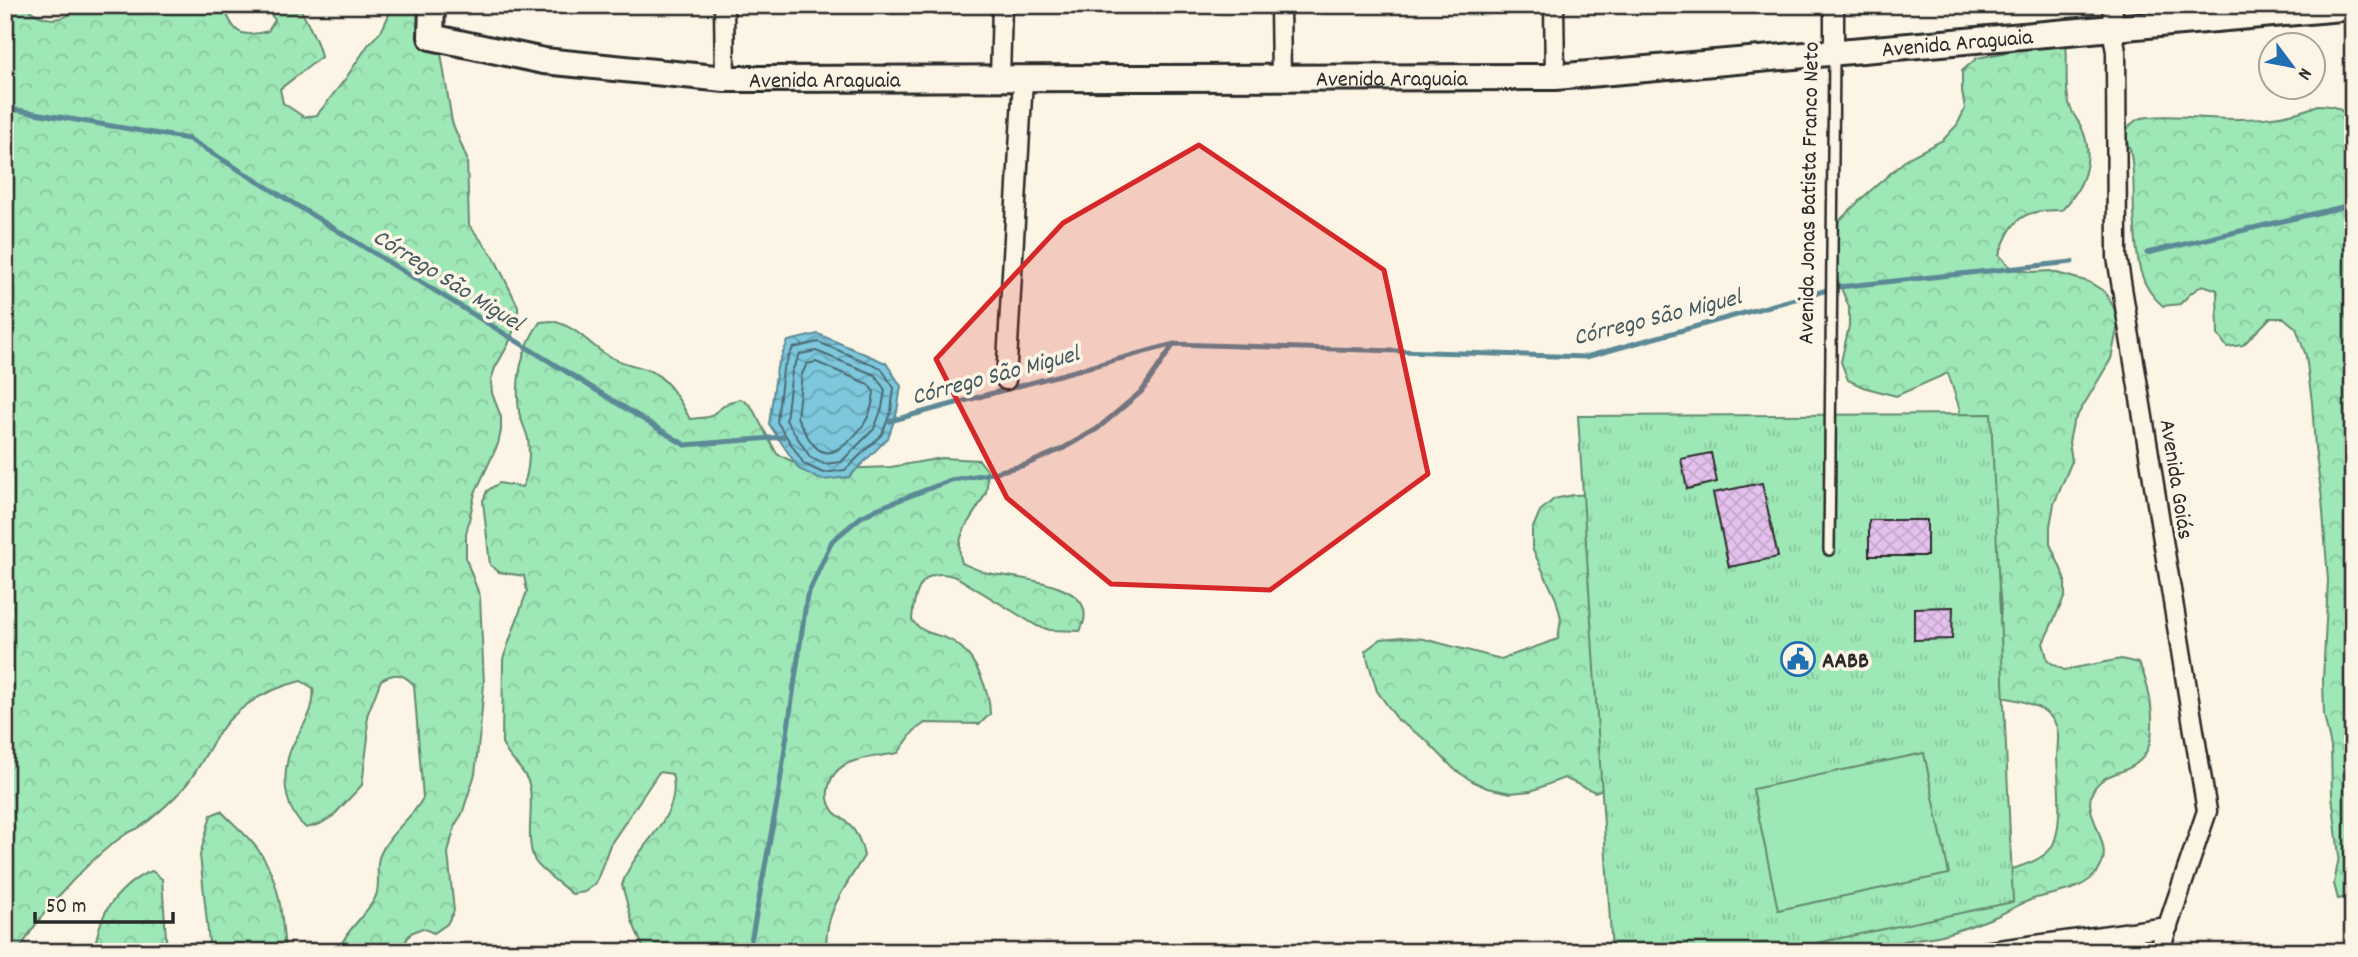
<svg xmlns="http://www.w3.org/2000/svg" width="2358" height="957" font-family="Dekko,sans-serif">
  <style>
    .forest { fill: url(#forest-crowns); stroke: #648970; stroke-width: 2 }
    .park { fill: url(#park-tufts); stroke: #648970; stroke-width: 2 }
    .garden { fill: #9ee7b6; stroke: #648970; stroke-width: 2 }
    .water { fill: url(#water-waves); stroke: #5c8996; stroke-width: 2 }
    .lines { fill: none; stroke-linecap: round; stroke-linejoin: round }
    .shore { stroke: #4c6a72; stroke-width: 2 }
    .stream { stroke: #5c8996; stroke-width: 5 }
    .building { fill: url(#building-cross-hatch); stroke: #2b2b2b; stroke-width: 2 }
    .lane-casing { stroke: #2b2b2b; stroke-width: 14 }
    .street-casing { stroke: #2b2b2b; stroke-width: 23 }
    .secondary-casing { stroke: #2b2b2b; stroke-width: 30 }
    .lane { stroke: #fcf5e5; stroke-width: 9 }
    .street { stroke: #fcf5e5; stroke-width: 18 }
    .secondary { stroke: #fcf5e5; stroke-width: 24 }
    .marked { fill: #d62828; fill-opacity: 0.2; stroke: #d62828; stroke-width: 5; stroke-linejoin: round }
    .labels { text-anchor: middle; stroke-width: 7; stroke-linejoin: round; paint-order: stroke }
    .street-label { font-size: 23px; fill: #2b2b2b; stroke: #fcf5e5 }
    .poi-label { font-size: 23px; font-weight: bold; fill: #2b2b2b; stroke: #fcf5e5; text-anchor: start }
    .water-label { font-size: 24px; font-style: italic; fill: #445a60; stroke: #fcf5e5 }
  </style>
  <defs>
    <pattern id="forest-crowns" width="20" height="18" patternUnits="userSpaceOnUse" patternTransform="scale(1.75)"><rect width="20" height="18" fill="#9ee7b6"/><path d="M2 6a3 3 0 1 1 6 0M12 15a3 3 0 1 1 6 0" fill="none" stroke="#88c69d"/></pattern>
    <pattern id="park-tufts" width="24" height="20" patternUnits="userSpaceOnUse" patternTransform="scale(1.75)"><rect width="24" height="20" fill="#9ee7b6"/><path d="M3 7l-1-3M5 7V3M7 7l1-3M15 17l-1-3M17 17v-4M19 17l1-3" fill="none" stroke="#88c69d"/></pattern>
    <pattern id="water-waves" width="16" height="10" patternUnits="userSpaceOnUse" patternTransform="scale(1.75)"><rect width="16" height="10" fill="#7dc8dd"/><path d="M0 5q4-4 8 0t8 0" fill="none" stroke="#67a3b3"/></pattern>
    <pattern id="building-cross-hatch" width="8" height="8" patternUnits="userSpaceOnUse" patternTransform="scale(1.75)"><rect width="8" height="8" fill="#e4c1ed"/><path d="M0 0l8 8M0 8l8-8" fill="none" stroke="#c4a6cb"/></pattern>
  </defs>
  <rect width="100%" height="100%" fill="#fcf5e5"/>
  <filter id="ink" filterUnits="userSpaceOnUse"><feTurbulence type="fractalNoise" baseFrequency=".0143" numOctaves="2"/><feDisplacementMap in="SourceGraphic" scale="14" xChannelSelector="R" yChannelSelector="G"/><feConvolveMatrix kernelMatrix="1 2 1 2 8 2 1 2 1" color-interpolation-filters="sRGB"/></filter>
  <g filter="url(#ink)">
    <path class="forest" d="M5 5H24C41 22 64 25 80 5H223C234 32 238 39 268 31L275 20 263 5H299C306 23 318 38 321 57L280 89 283 103 304 117 317 115 346 78 368 45 382 30 392 8 397 5H415L424 16 441 53 452 122 467 159 469 225 494 257 518 306V319L508 345 495 368 491 380 492 393 501 417V431L498 444 475 493 466 534V559L480 597 484 684 480 731 475 774 462 814 455 825 448 853 454 911 447 924 434 933 422 928 411 933 399 952H338C345 930 365 917 375 898 382 884 374 869 380 855 390 831 411 820 423 798L414 685C403 673 396 672 381 680L367 716 368 737 362 785 333 816 320 824 306 828C286 812 282 783 288 758 294 733 317 716 313 688L301 681C276 687 250 699 231 718 212 736 201 771 180 792 168 804 154 818 140 827 136 830 130 831 126 834 91 857 37 915 19 952H5Z
      M2048 39 2066 43C2068 61 2065 80 2068 98 2070 114 2078 118 2083 131 2095 160 2082 190 2062 210 2022 210 2013 217 1999 255L2012 269 2032 272 2050 271 2089 282 2105 292 2114 308 2118 324 2111 359 2073 423 2069 442 2072 461 2054 504 2050 526V544L2065 578V596L2043 643 2048 661 2064 670 2121 659 2139 663C2150 687 2163 743 2137 763 2124 774 2107 772 2096 786 2075 811 2119 844 2098 871 2083 891 2058 892 2036 898 2023 902 2010 910 1997 916 1980 923 1960 930 1942 935 1930 938 1917 938 1905 941 1898 943 1892 946 1885 947 1876 949 1867 948 1859 952H1612L2004 872C2020 866 2040 862 2051 848 2064 829 2058 780 2057 758 2057 745 2061 733 2054 721 2044 704 2014 699 1996 696L1613 785 1595 792 1564 778 1531 791 1511 793 1487 788 1472 781 1454 769 1426 740 1398 720 1377 691 1365 651 1381 639 1402 637 1424 639 1501 659 1558 639 1561 618 1556 599 1532 548V530L1540 511 1554 499 1573 495 1670 492 1989 642C2003 622 2002 612 1999 587L1948 448 1960 410 1948 373 1896 396 1863 387 1848 380 1841 362 1849 326V307L1831 264 1827 247 1835 225 1861 199 1908 158 1943 140 1957 125 1965 109 1962 91V71L1977 58 2013 51Z
      M2318 105C2348 105 2351 119 2353 146L2351 426 2353 431V787L2350 799 2353 822V896L2338 899 2334 884 2339 857 2332 795 2331 747 2324 715 2323 679 2328 581 2322 499 2315 448 2312 402 2306 356 2296 328 2284 318H2270L2243 345 2227 347 2218 335 2217 290 2203 285 2191 293 2180 304 2163 306C2134 282 2137 249 2134 214 2133 192 2135 171 2130 150 2128 143 2124 137 2127 130 2129 126 2135 120 2139 119 2151 114 2193 117 2208 118 2243 120 2285 120 2318 105Z
      M552 321C578 327 587 343 607 355 619 363 635 365 648 370 669 378 679 400 690 419L709 417 729 402 741 399 751 406 777 454 810 470 891 467 942 458 979 460 987 470C987 477 988 485 986 492 975 518 952 532 962 563 971 567 979 571 988 573 1016 579 1106 582 1080 631L1050 630 1037 626 958 578C924 564 914 589 912 620 925 637 938 632 954 642 975 655 990 691 990 714L980 724 925 723 914 731 898 753C873 758 836 756 829 786 826 796 828 804 834 812 838 816 843 818 847 822 857 832 862 842 864 856 846 886 822 915 827 952H645L632 921 622 885C634 845 684 819 672 774L659 772 610 845 596 883 585 892 572 894C563 886 540 870 535 861 524 839 535 806 529 784 524 767 508 760 502 743L503 659 527 591 524 576 499 572 490 565 483 501 487 491 499 483 522 487C529 475 530 454 528 439 526 430 521 421 519 412 515 380 521 349 540 322Z
      M221 811C233 824 249 836 259 851 281 881 282 917 285 952H210L200 855 211 815Z
      M152 871 162 879 167 952H93C96 941 98 930 102 920 109 900 133 877 152 871Z"/>
    <path class="park" d="M1991 414 2013 902 1774 952H1612L1578 416Z"/>
    <path class="garden" d="M1924 753 1949 874 1778 910 1753 789Z"/>
    <path class="water" d="M818 334 886 363 901 386 897 412 888 438 849 477 822 480 799 469 769 424 777 367 788 341Z"/>
    <g class="lines">
      <path class="shore" d="M818 342 881 368 894 388 891 411 882 434 845 470 823 473 804 464 777 422 783 369 793 348Z
        M816 351 875 375 885 390 882 408 874 429 841 462 824 464 810 457 786 420 792 371 800 354Z
        M816 362 868 384 874 392C873 403 870 415 864 424 856 435 838 456 824 452 812 449 803 428 797 417L802 374 807 364Z"/>
      <path class="stream" d="M5 108 189 139 685 445 783 437
        M2147 253 2351 205
        M890 421 1174 344 1586 357 1838 287 2072 262
        M749 952 778 797 807 596 832 541 861 517 879 508 951 480 988 474 1025 465 1062 449 1097 429 1142 391 1174 344"/>
    </g>
    <path class="building" d="M1711 453 1717 482 1687 489 1681 459Z
      M1762 483 1778 557 1729 567 1713 493Z
      M1869 520H1927V556H1869Z
      M1953 607 1952 639 1914 640V608Z"/>
    <g class="lines">
      <g class="lane-casing">
        <path id="lane" d="M1829 550 1834 55"/>
      </g>
      <g class="street-casing">
        <path id="street" d="M724 5 725 79
          M1280 5 1281 78
          M1554 5 1555 77
          M2113 5 2112 28 2116 52 2117 257 2207 811 2159 952
          M1834 53V5
          M1000 78 1002 5
          M1006 380 1023 79
          M1984 952 2168 927"/>
      </g>
      <g class="secondary-casing">
        <g id="secondary">
          <path id="s1" d="M432 5 431 37 544 61 725 79 1555 77 2353 7"/>
        </g>
      </g>
      <use href="#lane" class="lane"/>
      <use href="#street" class="street"/>
      <use href="#secondary" class="secondary"/>
    </g>
  </g>
  <path class="marked" d="M1199 145 1384 270 1428 474 1270 590 1111 584 1007 498 936 359 1063 223Z"/>
  <defs>
    <g id="civic-ring" transform="scale(1.75)"><circle r="9.5" fill="#fcf5e5" stroke="#1f6fb2" stroke-width="1.5"/><path d="M-.6-6.5H3V-4.5H.6V-3L4-1V1h2V6H-6V1h2V-1L-.6-3ZM-1.2 2.5V6h2.4V2.5Z" fill="#1f6fb2"/></g>
  </defs>
  <g fill-rule="evenodd">
    <use href="#civic-ring" x="1798" y="659"/>
  </g>
  <g class="labels">
    <g class="street-label">
      <text dy="8" stroke="none"><textPath href="#s1" startOffset="1563">Avenida Araguaia</textPath></text>
      <text dy="8" stroke="none"><textPath href="#s1" startOffset="996">Avenida Araguaia</textPath></text>
      <text dy="8" stroke="none"><textPath href="#s1" startOffset="429">Avenida Araguaia</textPath></text>
      <text transform="translate(1807 193) rotate(-89)" y="8">Avenida Jonas Batista Franco Neto</text>
      <text transform="translate(2178 479) rotate(81)" y="8">Avenida Goiás</text>
    </g>
    <g class="poi-label">
      <text x="1822" y="667">AABB</text>
    </g>
    <g class="water-label">
      <text transform="translate(449 279) rotate(32)" y="8">Córrego São Miguel</text>
      <text transform="translate(1657 316) rotate(-14)" y="8">Córrego São Miguel</text>
      <text transform="translate(995 374) rotate(-15)" y="8">Córrego São Miguel</text>
    </g>
  </g>
  <rect width="2358" height="957" fill="none" stroke="#fcf5e5" stroke-width="28"/>
  <rect x="14" y="14" width="2330" height="929" fill="none" stroke="#2b2b2b" stroke-width="2.5" filter="url(#ink)"/>
  <g transform="translate(2292 66) rotate(122)"><circle r="33" fill="#fcf5e5" stroke="#a8a49b" stroke-width="2"/>
  <path d="M0-5L12 26L0 18L-12 26Z" fill="#1f6fb2"/>
  <text y="-10" font-size="19" font-weight="bold" text-anchor="middle" fill="#2b2b2b">N</text>
  </g>
  <path d="M35 912v10h138v-10" fill="none" stroke="#2b2b2b" stroke-width="3.5"/>
  <text x="46" y="912" font-size="21" fill="#2b2b2b" stroke="#fcf5e5" stroke-width="5" paint-order="stroke">50 m</text>
</svg>
